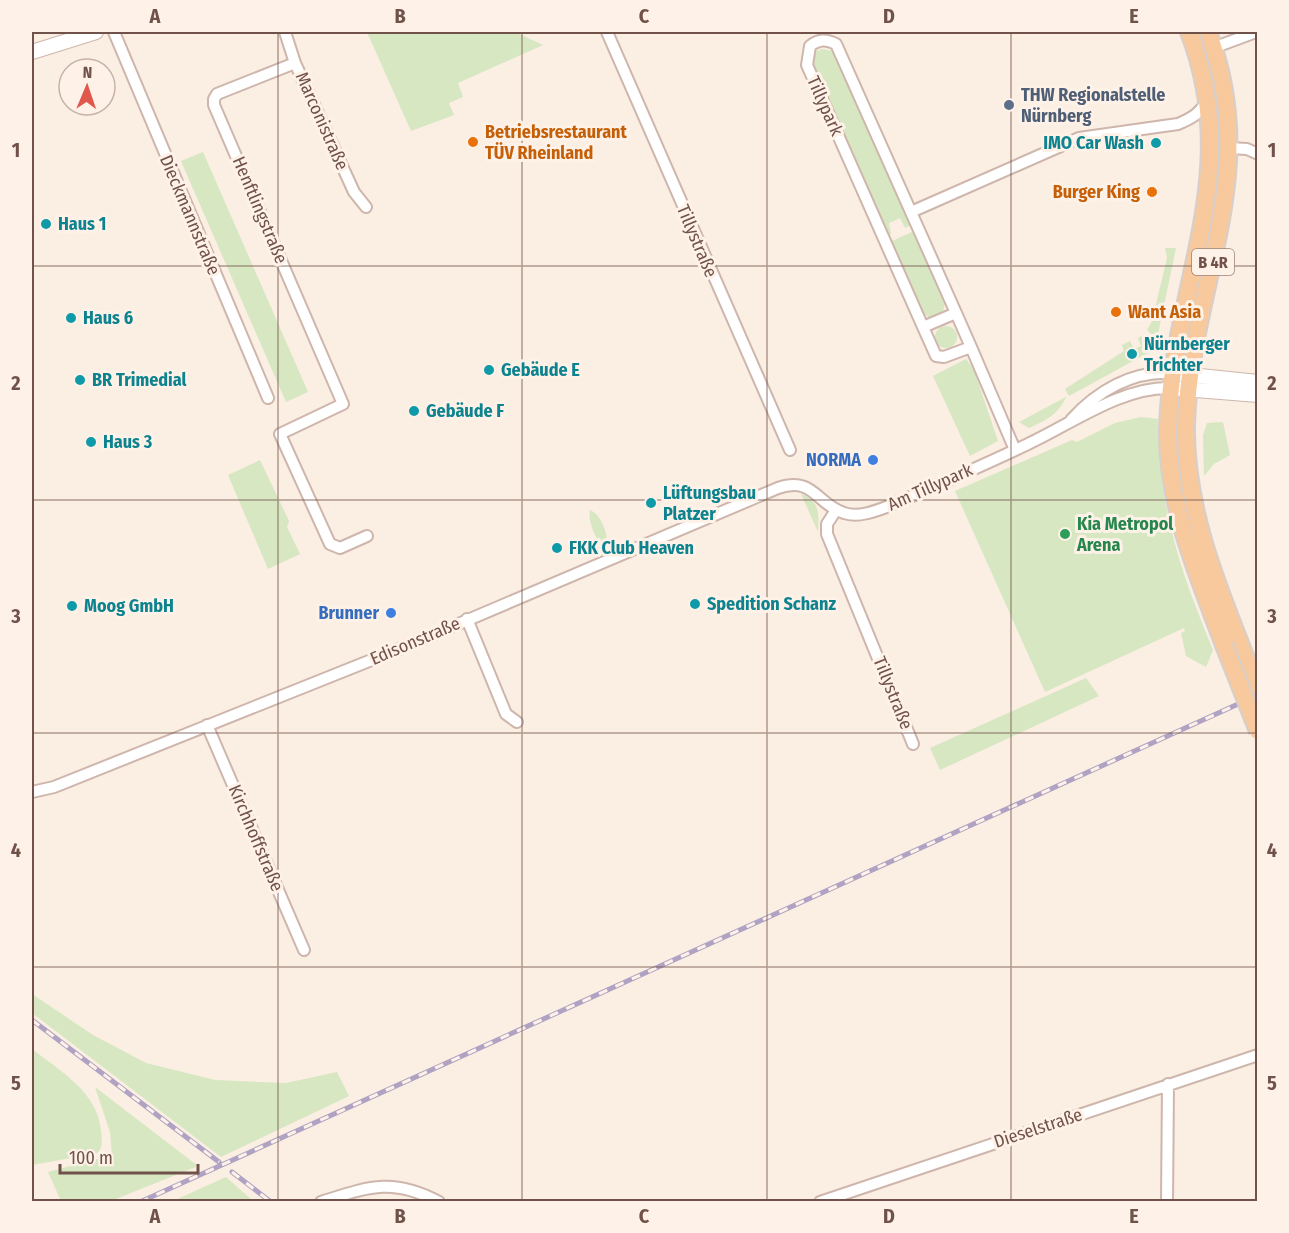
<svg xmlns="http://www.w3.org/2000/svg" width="1289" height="1233" viewBox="0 0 1289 1233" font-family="'Fira Sans Condensed',sans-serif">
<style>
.green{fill:#d6e7c2}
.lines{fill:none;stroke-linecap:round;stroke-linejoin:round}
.minor-casing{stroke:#ceb6ac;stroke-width:14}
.tertiary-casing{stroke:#ceb6ac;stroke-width:16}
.primary-casing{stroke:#d7cfcc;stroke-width:20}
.minor{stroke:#fff;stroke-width:10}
.tertiary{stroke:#fff;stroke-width:14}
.primary{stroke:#f7c99d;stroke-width:16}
.rail-casing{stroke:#afa2c3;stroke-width:5}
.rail{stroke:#fef2e8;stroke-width:3;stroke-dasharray:9;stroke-linecap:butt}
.primary-bridge-casing{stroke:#d7cfcc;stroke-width:20;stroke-linecap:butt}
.primary-bridge{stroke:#f7c99d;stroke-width:16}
.grid{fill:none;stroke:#71524a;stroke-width:1.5;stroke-opacity:0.55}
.service-dot{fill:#5c6f8a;stroke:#fef2e8;stroke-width:2}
.food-dot{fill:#e8710a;stroke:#fef2e8;stroke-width:2}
.culture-dot{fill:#0f9aa8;stroke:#fef2e8;stroke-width:2}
.shop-dot{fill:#3f7fe0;stroke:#fef2e8;stroke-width:2}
.leisure-dot{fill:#2e9e5b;stroke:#fef2e8;stroke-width:2}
.labels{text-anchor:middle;stroke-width:6;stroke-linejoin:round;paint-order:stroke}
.shield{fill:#fef2e8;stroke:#9b8279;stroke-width:1.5}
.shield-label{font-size:16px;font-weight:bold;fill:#71524a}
.service-label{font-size:18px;font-weight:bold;fill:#4e5e75;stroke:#fef2e8;text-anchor:start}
.street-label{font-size:18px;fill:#71524a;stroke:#fef2e8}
.food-label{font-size:18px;font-weight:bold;fill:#c56008;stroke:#fef2e8;text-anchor:start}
.culture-label{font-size:18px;font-weight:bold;fill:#0d838f;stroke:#fef2e8;text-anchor:start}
.shop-label{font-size:18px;font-weight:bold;fill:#366cbe;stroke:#fef2e8;text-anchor:end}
.leisure-label{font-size:18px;font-weight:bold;fill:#27864d;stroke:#fef2e8;text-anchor:start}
.neatline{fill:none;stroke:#71524a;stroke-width:2}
.grid-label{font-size:20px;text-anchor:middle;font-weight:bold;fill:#71524a}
</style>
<rect width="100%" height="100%" fill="#fbeee2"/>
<path class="green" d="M 367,32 L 515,32 L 543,45 L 458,83 L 463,97 L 449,103 L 454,115 L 411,131 Z
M 1193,32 L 1201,32 L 1220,107 L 1223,174 L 1186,352 L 1215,186 Z
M 822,49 L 834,51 L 911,225 L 905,228 L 900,218 L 889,223 L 891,234 L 887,236 L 812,65 L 815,52 Z
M 203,152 L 308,392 L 286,402 L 181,161 Z
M 914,231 L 945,303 L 943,312 L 930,318 L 920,311 L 890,242 Z
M 1165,248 L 1176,248 L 1157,339 L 1147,330 L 1152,321 L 1167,258 Z
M935 337a11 11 0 1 1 22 0a11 11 0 1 1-22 0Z
M 1145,334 L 1156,344 L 1155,349 L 1069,396 L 1065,389 L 1124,351 L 1122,345 L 1130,341 L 1134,349 L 1141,346 L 1138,338 Z
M 966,359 L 974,370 L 998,441 L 970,456 L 933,376 Z
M 1066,397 C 1059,414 1045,421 1029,428 L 1019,422 Z
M 1141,417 L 1158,419 C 1159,508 1179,568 1213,650 L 1206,667 L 1186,656 L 1181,633 L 1185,631 L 1184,628 L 1045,692 L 955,491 L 1072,440 L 1077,442 L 1115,423 Z
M 1223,422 L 1230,455 L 1214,464 L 1204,476 L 1203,435 L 1207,423 Z
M 260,460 L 289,521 L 287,527 L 300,554 L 268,569 L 228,475 Z
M 801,494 C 820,500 819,515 818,532 Z
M 590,510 C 602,515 609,536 607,549 L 604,550 C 597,540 587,522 590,510 Z
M 1086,678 L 1099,696 L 940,770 L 930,748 Z
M 32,994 L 93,1035 L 146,1063 L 215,1080 L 286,1083 L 337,1072 L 349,1096 L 221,1157 L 32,1013 Z
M 32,1049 C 60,1071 98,1092 101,1131 C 102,1140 103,1146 98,1153 L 32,1165 Z
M 95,1087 L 198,1166 L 111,1201 L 61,1201 L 48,1172 L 112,1155 L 110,1132 Z
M 226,1177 L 253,1201 L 173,1201 Z"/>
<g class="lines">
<defs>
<path id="minor" d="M 114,32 L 268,398
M 285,32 L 295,63 L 354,192 L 366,207
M 607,32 L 790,450
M 1213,48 L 1256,32
M 295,63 L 217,94 L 214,99 L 214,105 L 343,404 L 280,434 L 330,544 L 340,548 L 367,536
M 1229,148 L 1247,149 L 1258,154
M 911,212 L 1079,138 L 1178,124 C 1192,118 1199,114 1207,101
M 956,313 L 971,347 L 944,357 L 936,356 L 923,327 Z
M 923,327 L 807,65 L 810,46 C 819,39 826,39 836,44 L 956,313
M 971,347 L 1015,450
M 1071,420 C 1097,391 1133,370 1173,373
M 836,510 L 827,524 L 827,534 L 913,744
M 467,619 L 506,714 L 517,722
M 207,725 L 304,950
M 32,792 L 54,787 L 409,645 L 778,488 C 814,476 816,504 844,513 C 858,518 876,511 889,506 C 936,486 982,466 1028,444 C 1071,424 1123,386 1171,388
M 321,1202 C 368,1187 392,1177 439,1202
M 820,1202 L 1258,1055
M 1167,1202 L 1168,1084"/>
<path id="tertiary" d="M 32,52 L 96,32
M 1181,374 L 1258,382
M 1171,388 L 1258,395"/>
<path id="primary" d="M 1189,32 C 1245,176 1171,289 1168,430 C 1167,506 1198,575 1224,645
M 1208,32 C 1263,176 1190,284 1186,424 C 1184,517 1225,603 1258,689"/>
</defs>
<use href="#minor" class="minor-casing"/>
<use href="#tertiary" class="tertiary-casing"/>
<use href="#primary" class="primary-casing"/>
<use href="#minor" class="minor"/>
<use href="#tertiary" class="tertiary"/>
<use href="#primary" class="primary"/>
<defs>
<path id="rail" d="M 32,1020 L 219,1162
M 232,1172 L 271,1202
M 140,1202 L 1258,695"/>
</defs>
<use href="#rail" class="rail-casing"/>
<use href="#rail" class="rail"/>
<defs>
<path id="primary-bridge" d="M 1224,645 L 1258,731"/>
</defs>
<use href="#primary-bridge" class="primary-bridge-casing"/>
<use href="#primary-bridge" class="primary-bridge"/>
</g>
<path class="grid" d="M 278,32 L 278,1202M 522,32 L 522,1202M 767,32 L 767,1202M 1011,32 L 1011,1202M 32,266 L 1258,266M 32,500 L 1258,500M 32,733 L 1258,733M 32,967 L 1258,967"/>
<circle class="service-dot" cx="1009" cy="105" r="6"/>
<g class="food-dot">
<circle cx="473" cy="142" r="6"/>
<circle cx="1152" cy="192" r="6"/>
<circle cx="1116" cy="312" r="6"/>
</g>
<g class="culture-dot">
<circle cx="1156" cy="143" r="6"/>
<circle cx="46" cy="224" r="6"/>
<circle cx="71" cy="318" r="6"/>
<circle cx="1132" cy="354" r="6"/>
<circle cx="489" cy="370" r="6"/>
<circle cx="80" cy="380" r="6"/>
<circle cx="414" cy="411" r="6"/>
<circle cx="91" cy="442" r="6"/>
<circle cx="651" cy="503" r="6"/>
<circle cx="557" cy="548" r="6"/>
<circle cx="695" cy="604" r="6"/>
<circle cx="72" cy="606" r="6"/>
</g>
<g class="shop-dot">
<circle cx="873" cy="460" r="6"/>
<circle cx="391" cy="613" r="6"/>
</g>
<circle class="leisure-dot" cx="1065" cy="534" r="6"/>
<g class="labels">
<rect class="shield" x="1192" y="249" width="42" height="26" rx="4.5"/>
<g class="shield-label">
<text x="1213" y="268">B 4R</text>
</g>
<g class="service-label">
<text x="1021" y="101">THW Regionalstelle<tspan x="1021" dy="21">Nürnberg</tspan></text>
</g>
<g class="street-label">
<text transform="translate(825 106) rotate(66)" y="6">Tillypark</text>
<text transform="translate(322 121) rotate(66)" y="6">Marconistraße</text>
<text transform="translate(260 210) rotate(67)" y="6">Henftlingstraße</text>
<text transform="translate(190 215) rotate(67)" y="6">Dieckmannstraße</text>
<text transform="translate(697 241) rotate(67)" y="6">Tillystraße</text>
<text transform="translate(930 487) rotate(-24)" y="6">Am Tillypark</text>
<text transform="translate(415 641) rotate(-23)" y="6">Edisonstraße</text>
<text transform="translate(893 693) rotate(68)" y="6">Tillystraße</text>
<text transform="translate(256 838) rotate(67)" y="6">Kirchhoffstraße</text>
<text transform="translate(1038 1128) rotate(-18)" y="6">Dieselstraße</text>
</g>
<g class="food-label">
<text x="485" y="138">Betriebsrestaurant<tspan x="485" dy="21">TÜV Rheinland</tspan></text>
<text x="1140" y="198" text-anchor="end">Burger King</text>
<text x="1128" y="318">Want Asia</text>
</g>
<g class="culture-label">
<text x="1144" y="149" text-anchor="end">IMO Car Wash</text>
<text x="58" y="230">Haus 1</text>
<text x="83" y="324">Haus 6</text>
<text x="1144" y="350">Nürnberger<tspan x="1144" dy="21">Trichter</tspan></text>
<text x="501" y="376">Gebäude E</text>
<text x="92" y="386">BR Trimedial</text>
<text x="426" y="417">Gebäude F</text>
<text x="103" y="448">Haus 3</text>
<text x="663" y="499">Lüftungsbau<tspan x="663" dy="21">Platzer</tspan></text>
<text x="569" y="554">FKK Club Heaven</text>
<text x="707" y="610">Spedition Schanz</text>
<text x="84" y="612">Moog GmbH</text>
</g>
<g class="shop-label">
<text x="861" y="466">NORMA</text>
<text x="379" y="619">Brunner</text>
</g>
<g class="leisure-label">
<text x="1077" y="530">Kia Metropol<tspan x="1077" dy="21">Arena</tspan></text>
</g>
</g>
<rect width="1289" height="1233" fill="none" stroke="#fef2e8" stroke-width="66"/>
<g transform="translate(87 87) rotate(2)"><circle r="28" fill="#fef2e8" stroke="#c6b2a9" stroke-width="1.5"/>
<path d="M0-4.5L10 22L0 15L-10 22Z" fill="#e0584c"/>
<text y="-9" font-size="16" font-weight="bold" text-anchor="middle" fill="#71524a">N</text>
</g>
<path d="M60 1164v9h138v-9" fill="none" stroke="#71524a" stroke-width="3"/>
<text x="69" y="1164" font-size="18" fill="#71524a" stroke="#fef2e8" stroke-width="4.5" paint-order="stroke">100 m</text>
<rect x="33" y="33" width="1223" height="1167" class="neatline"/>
<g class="grid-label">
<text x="155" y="23">A</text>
<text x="400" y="23">B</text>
<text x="644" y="23">C</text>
<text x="889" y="23">D</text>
<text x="1134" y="23">E</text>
<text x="16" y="157">1</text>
<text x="1272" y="157">1</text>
<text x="16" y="390">2</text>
<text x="1272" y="390">2</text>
<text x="16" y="623">3</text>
<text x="1272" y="623">3</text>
<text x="16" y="857">4</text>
<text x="1272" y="857">4</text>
<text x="16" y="1090">5</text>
<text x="1272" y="1090">5</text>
<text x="155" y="1223">A</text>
<text x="400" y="1223">B</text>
<text x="644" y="1223">C</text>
<text x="889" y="1223">D</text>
<text x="1134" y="1223">E</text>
</g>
</svg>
